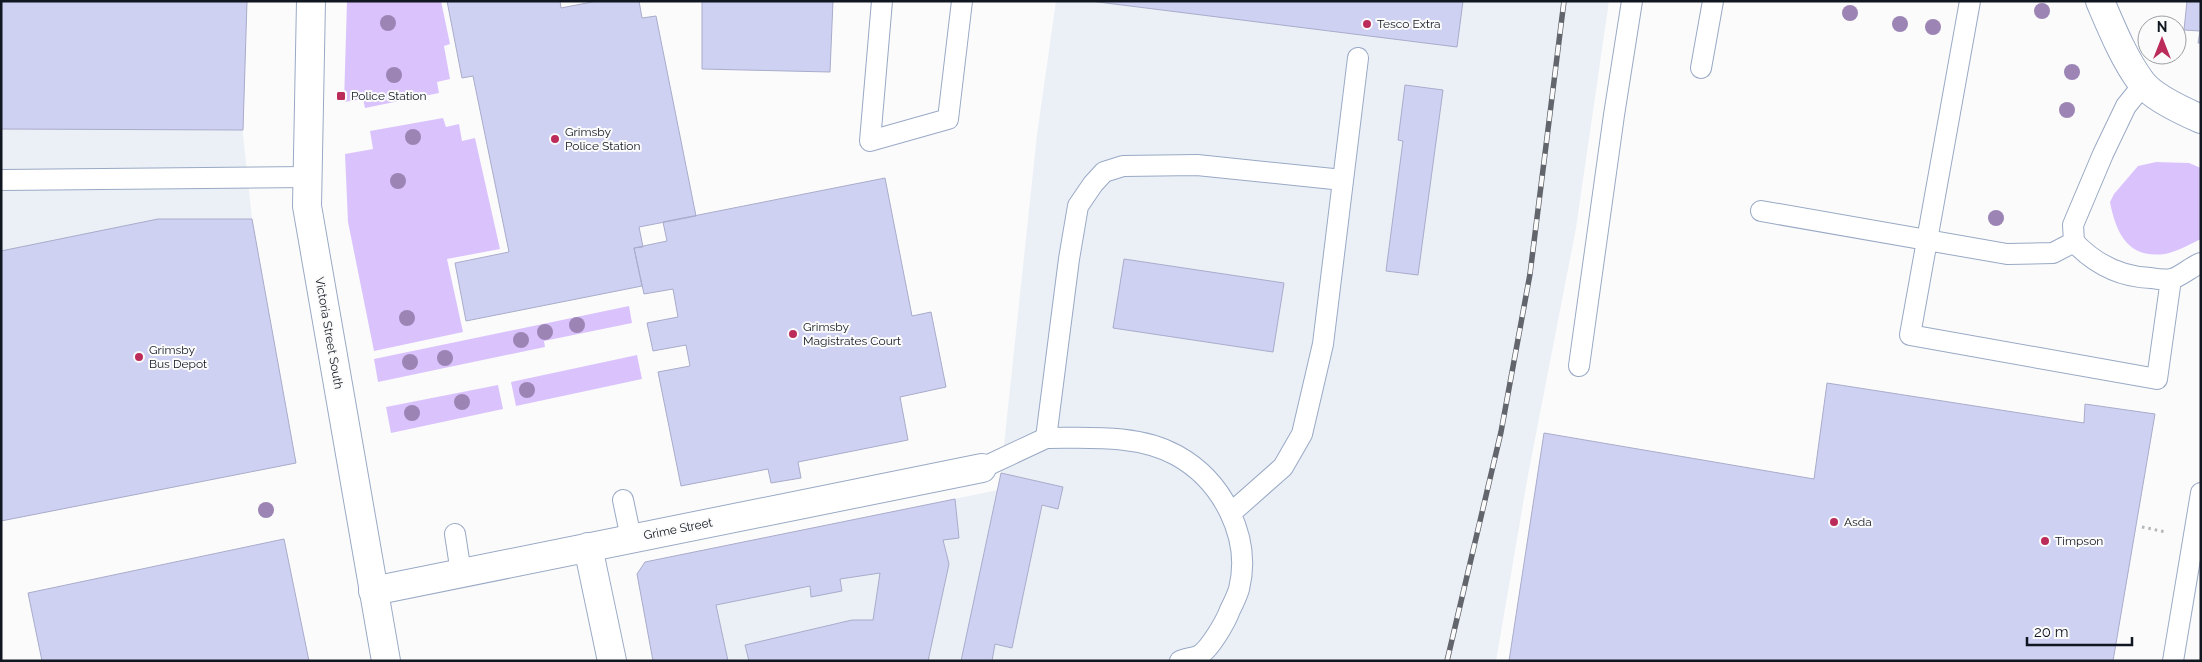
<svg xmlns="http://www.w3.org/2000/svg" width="2202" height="662" viewBox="0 0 2202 662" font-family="Raleway,sans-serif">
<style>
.built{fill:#ebeff6}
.green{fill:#dac3fd}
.building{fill:#ced1f2;stroke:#a9acca}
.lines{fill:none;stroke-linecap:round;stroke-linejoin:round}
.lane-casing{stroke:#99a9c5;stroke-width:22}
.street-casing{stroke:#99a9c5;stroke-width:30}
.highway-casing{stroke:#99a9c5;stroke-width:30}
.path{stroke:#b4b6b9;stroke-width:3;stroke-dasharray:2.5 4;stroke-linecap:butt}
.lane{stroke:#fff;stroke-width:20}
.street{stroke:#fff;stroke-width:28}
.highway{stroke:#fff;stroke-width:28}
.rail-casing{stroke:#62666c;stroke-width:5.5}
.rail{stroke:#fbfbfb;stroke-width:4;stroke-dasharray:11;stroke-linecap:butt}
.tree{fill:#9c84b5}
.poi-dot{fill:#bb2c5a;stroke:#fbfbfb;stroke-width:2}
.labels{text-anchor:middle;stroke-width:4;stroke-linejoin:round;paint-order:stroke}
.poi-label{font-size:12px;fill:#111721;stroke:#fbfbfb;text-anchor:start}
.street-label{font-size:12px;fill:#111721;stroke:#fbfbfb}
</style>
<rect width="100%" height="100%" fill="#fbfbfb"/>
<path class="built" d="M 1,1 L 247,1 L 243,134 L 252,219 L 296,463 L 1,521 Z
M 1056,1 L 1609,1 L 1576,228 L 1528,475 L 1496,661 L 653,661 L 637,574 L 645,562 L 998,490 L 1001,473 L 1037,135 Z"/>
<path class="green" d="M 347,1 L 441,1 L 450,44 L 444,46 L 450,79 L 437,82 L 439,93 L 365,108 L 363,99 L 344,102 Z
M 443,118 L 446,127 L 459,124 L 462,141 L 475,138 L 500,249 L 447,259 L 463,332 L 374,351 L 348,222 L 345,154 L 373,149 L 370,131 Z
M 2156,162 L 2189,163 L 2201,168 L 2201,239 C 2190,244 2176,252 2165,254 C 2128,259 2116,233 2110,202 L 2114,194 L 2138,166 Z
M 629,306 L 632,323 L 544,341 L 545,347 L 378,382 L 374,359 Z
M 637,355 L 642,379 L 516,406 L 511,382 Z
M 498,385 L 503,409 L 391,433 L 386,407 Z"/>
<path class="building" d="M 1,1 L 247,1 L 243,130 L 1,129 Z
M 447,1 L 560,1 L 561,8 L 597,1 L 639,1 L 642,18 L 656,16 L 696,216 L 639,227 L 643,247 L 634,248 L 642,286 L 466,321 L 455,263 L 509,252 L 473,76 L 462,78 Z
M 702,1 L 833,1 L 830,72 L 702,69 Z
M 1090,1 L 1463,1 L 1457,47 Z
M 2187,1 L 2201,1 L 2201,43 L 2198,43 L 2200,31 L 2184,30 Z
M 1405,85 L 1443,90 L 1418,275 L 1386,271 L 1403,141 L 1398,140 Z
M 885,178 L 912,316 L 931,312 L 946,387 L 900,397 L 908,440 L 798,462 L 801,478 L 771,483 L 768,469 L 681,486 L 658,372 L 690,366 L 686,345 L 653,351 L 647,323 L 678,317 L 673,289 L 644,294 L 634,248 L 667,241 L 663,222 Z
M 158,219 L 252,219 L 296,463 L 1,521 L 1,251 Z
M 1124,259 L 1284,283 L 1273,352 L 1113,328 Z
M 1827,383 L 2084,423 L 2085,404 L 2155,414 L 2113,661 L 1509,661 L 1544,433 L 1814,479 Z
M 1001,473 L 1063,487 L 1058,509 L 1042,505 L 1012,648 L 995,644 L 992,661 L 961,661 Z
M 955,499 L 959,538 L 943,540 L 949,564 L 928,661 L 749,661 L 745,645 L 852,620 L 873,620 L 880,573 L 840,579 L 842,591 L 811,597 L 810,586 L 716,605 L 728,661 L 653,661 L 637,574 L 645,562 Z
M 284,539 L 309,661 L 42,661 L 28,593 Z"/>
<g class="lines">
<defs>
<path id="lane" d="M 882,1 L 870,141 L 948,119 L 962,1
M 1970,1 L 1910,335 L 2157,379 L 2171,279
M 1701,68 L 1713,1
M 2143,85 L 2126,106 L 2103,154 L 2073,225 L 2074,242 C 2095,264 2120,277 2151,278 C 2157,279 2165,280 2171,279 C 2179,278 2192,266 2201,263
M 1,180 L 308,177
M 1761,211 L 2007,254 L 2053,253 L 2074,242
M 1579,366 L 1614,115 L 1632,1
M 982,468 L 1046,438
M 623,500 L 631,538
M 1231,513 L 1283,467 L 1302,434 L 1323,344 L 1358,58
M 455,534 L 461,573
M 1180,661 C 1185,659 1192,658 1198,656 C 1209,651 1226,621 1230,610 C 1233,604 1237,596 1239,589 C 1252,537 1222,480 1176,455 C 1138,434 1088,438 1046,438 L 1069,259 L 1078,206 L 1093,184 L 1104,172 L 1123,166 L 1197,165 L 1343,180
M 2173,661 L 2201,493"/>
<path id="street" d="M 2100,1 C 2112,29 2124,59 2142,83 C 2153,97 2185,112 2201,119
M 588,547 L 612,661
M 373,591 L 982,468"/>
<path id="highway" d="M 311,1 L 307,206 L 386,661"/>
</defs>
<use href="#lane" class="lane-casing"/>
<use href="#street" class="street-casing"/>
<use href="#highway" class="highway-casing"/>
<path class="path" d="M 2142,527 L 2166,532"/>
<use href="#lane" class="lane"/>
<use href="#street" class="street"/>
<use href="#highway" class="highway"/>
<defs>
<path id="rail" d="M 1447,661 L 1501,432 L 1530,274 L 1564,1"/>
</defs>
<use href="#rail" class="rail-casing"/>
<use href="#rail" class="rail"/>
</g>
<g class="tree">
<circle cx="2042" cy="11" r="8"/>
<circle cx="1850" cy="13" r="8"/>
<circle cx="388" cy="23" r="8"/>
<circle cx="1900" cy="24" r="8"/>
<circle cx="1933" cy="27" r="8"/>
<circle cx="2072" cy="72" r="8"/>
<circle cx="394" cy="75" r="8"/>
<circle cx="2067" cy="110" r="8"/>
<circle cx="413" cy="137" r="8"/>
<circle cx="398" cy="181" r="8"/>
<circle cx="1996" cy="218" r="8"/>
<circle cx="407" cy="318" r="8"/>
<circle cx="577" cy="325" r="8"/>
<circle cx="545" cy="332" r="8"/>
<circle cx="521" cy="340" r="8"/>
<circle cx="445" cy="358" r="8"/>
<circle cx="410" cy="362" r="8"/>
<circle cx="527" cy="390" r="8"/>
<circle cx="462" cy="402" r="8"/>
<circle cx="412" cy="413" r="8"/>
<circle cx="266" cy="510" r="8"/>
</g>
<g class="poi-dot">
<circle cx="1367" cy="24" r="5"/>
<rect x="336" y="91" width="10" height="10" rx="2.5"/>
<circle cx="555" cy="139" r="5"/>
<circle cx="793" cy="334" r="5"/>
<circle cx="139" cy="357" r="5"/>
<circle cx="1834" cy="522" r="5"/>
<circle cx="2045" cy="541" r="5"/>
</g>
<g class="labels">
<g class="poi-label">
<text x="1377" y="28">Tesco Extra</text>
<text x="351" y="100">Police Station</text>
<text x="565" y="136">Grimsby<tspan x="565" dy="14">Police Station</tspan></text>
<text x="803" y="331">Grimsby<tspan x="803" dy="14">Magistrates Court</tspan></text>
<text x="149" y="354">Grimsby<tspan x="149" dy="14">Bus Depot</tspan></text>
<text x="1844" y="526">Asda</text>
<text x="2055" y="545">Timpson</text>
</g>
<g class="street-label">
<text transform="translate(329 333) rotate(80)" y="4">Victoria Street South</text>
<text transform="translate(678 529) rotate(-11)" y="4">Grime Street</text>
</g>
</g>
<rect width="2202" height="662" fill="none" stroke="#111721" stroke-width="5"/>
<g transform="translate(2162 40)"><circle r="24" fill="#fbfbfb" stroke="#9da0a4"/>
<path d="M0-4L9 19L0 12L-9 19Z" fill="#bb2c5a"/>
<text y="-8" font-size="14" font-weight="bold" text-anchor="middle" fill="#111721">N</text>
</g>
<path d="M2027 637v8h105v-8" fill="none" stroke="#111721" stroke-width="2.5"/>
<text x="2034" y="637" font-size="15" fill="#111721" stroke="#fbfbfb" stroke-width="4" paint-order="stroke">20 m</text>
</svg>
